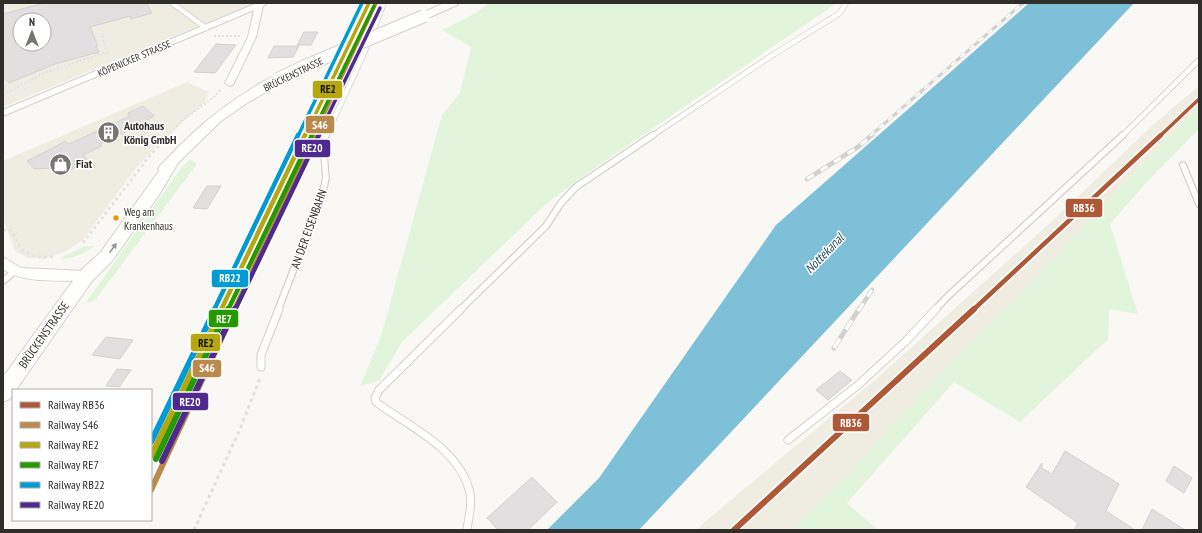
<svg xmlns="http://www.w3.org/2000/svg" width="1202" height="533" viewBox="0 0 1202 533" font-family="'PT Sans Narrow',sans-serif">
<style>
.built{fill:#efece2;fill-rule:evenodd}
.green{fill:#e3f4dc}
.water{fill:#7dc0d7}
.building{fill:#e1dfdf;stroke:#d4d2d1;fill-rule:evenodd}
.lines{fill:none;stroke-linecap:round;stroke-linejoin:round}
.lane-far2-casing{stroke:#d2d1ce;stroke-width:6}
.lane-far1-casing{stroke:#d2d1ce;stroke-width:8}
.lane-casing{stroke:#d2d1ce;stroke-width:9}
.street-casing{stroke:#d2d1ce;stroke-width:2}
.secondary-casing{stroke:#d2d1ce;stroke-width:2}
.path-far2{stroke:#e1e1e0;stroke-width:2;stroke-dasharray:2 2;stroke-linecap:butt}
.path-far1{stroke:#e1e1e0;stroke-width:2.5;stroke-dasharray:3 3;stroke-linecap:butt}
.path{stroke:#e1e1e0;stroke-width:3;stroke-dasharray:3.5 3.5;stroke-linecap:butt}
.lane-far2{stroke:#fefefd;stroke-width:4.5}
.lane-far1{stroke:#fefefd;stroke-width:5.5}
.lane{stroke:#fefefd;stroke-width:7}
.street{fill:#fefefd;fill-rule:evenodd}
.secondary{fill:#fefefd;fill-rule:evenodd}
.rail-far2-casing{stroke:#d0d0cf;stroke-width:3}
.rail-far1-casing{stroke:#d0d0cf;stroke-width:4.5}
.rail-casing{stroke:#d0d0cf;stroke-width:5}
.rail-far2{stroke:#fff;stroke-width:2;stroke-dasharray:6;stroke-linecap:butt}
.rail-far1{stroke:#fff;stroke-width:3;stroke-dasharray:8;stroke-linecap:butt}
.rail{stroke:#fff;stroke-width:3.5;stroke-dasharray:11;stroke-linecap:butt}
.secondary-bridge-casing{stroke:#d2d1ce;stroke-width:14;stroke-linecap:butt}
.secondary-bridge{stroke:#fefefd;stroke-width:12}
.rail-1-far2-casing{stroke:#fff;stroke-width:5.5}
.rail-1-far1-casing{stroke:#fff;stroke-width:8}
.rail-1-casing{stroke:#fff;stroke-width:9}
.rail-2-far2-casing{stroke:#fff;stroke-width:5.5}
.rail-2-far1-casing{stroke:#fff;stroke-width:8}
.rail-2-casing{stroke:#fff;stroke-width:9}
.rail-3-far2-casing{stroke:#fff;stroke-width:5.5}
.rail-3-far1-casing{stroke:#fff;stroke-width:8}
.rail-3-casing{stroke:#fff;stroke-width:9}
.rail-4-far2-casing{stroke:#fff;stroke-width:5.5}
.rail-4-far1-casing{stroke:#fff;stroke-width:8}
.rail-4-casing{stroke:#fff;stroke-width:9}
.rail-5-far2-casing{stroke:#fff;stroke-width:5.5}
.rail-5-far1-casing{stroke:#fff;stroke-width:8}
.rail-5-casing{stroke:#fff;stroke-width:9}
.rail-6-far2-casing{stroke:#fff;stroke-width:5.5}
.rail-6-far1-casing{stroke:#fff;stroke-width:8}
.rail-6-casing{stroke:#fff;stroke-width:9}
.rail-1-far2{stroke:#ad5937;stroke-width:3.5}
.rail-1-far1{stroke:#ad5937;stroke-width:4.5}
.rail-1{stroke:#ad5937;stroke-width:6}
.rail-2-far2{stroke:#ba8a4d;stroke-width:3.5}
.rail-2-far1{stroke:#ba8a4d;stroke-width:4.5}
.rail-2{stroke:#ba8a4d;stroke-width:6}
.rail-3-far2{stroke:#b6a60f;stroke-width:3.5}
.rail-3-far1{stroke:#b6a60f;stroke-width:4.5}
.rail-3{stroke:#b6a60f;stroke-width:6}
.rail-4-far2{stroke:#269900;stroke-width:3.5}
.rail-4-far1{stroke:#269900;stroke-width:4.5}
.rail-4{stroke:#269900;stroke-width:6}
.rail-5-far2{stroke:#009bd5;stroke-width:3.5}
.rail-5-far1{stroke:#009bd5;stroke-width:4.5}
.rail-5{stroke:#009bd5;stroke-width:6}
.rail-6-far2{stroke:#4e2a8e;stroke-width:3.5}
.rail-6-far1{stroke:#4e2a8e;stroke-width:4.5}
.rail-6{stroke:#4e2a8e;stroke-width:6}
.oneway{fill:#969694}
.bus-dot{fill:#e39a04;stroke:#fff;stroke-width:1.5}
.labels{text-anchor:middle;stroke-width:3;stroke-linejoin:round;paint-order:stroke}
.far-street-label{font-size:10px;fill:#2f2e2b;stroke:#fff}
.bus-label{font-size:11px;fill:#2f2e2b;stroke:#fff;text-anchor:start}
.poi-label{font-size:12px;font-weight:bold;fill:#2f2e2b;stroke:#fff;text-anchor:start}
.street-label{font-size:12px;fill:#2f2e2b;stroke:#fff}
.water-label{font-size:13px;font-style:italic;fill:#244e5d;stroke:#fff}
.line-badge{stroke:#fff;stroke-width:1.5}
.badge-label{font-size:11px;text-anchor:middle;font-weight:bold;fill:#fff}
.pale-badge-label{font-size:11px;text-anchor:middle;font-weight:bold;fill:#111}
</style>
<rect width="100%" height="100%" fill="#faf8f4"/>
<path class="built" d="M 3,3 L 254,3 L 3,107 ZM 20,20 L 44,20 L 44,44 L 20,44 Z
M 187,82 L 209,92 L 205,102 L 156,147 L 136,168 L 82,241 L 64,252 L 44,259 L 28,258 L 15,251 L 3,219 L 3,161 Z
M 1199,86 L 1199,106 L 1158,147 L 1023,292 L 941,373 L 835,488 L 793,530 L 697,530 L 707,520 L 876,379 L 1049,224 L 1155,123 Z"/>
<path class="green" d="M 489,3 L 837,3 L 599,165 L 547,203 L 402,342 L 379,381 L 360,386 L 381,336 L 442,115 L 460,93 L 471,47 L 442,30 L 474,14 Z
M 1199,106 L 1199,129 L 1147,182 L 1110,224 L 1138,314 L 1109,309 L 1108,339 L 1020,422 L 954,382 L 847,503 L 878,530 L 793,530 L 835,488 L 941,373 L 1023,292 L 1158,147 Z
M 190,159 L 197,164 L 95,300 L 85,304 L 178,172 Z
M 85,246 L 94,246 C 84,255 72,258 59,260 L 62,257 Z"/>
<path class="water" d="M 1029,3 L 1134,3 L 639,530 L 547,530 L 599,478 L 776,225 Z"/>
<path class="building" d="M 45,3 L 146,3 L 152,13 L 131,19 L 130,16 L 90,27 L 98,46 L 96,46 L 99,52 L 55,64 L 9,83 L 3,77 L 3,14 ZM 20,20 L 44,20 L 44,44 L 20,44 Z
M 304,32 L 318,32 L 311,45 L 297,45 Z
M 216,44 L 236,45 L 215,73 L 194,72 Z
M 274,46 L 299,46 L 293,57 L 268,58 Z
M 143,106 L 154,116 L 141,123 L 142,124 L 100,144 L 102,146 L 83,155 L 87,159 L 81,162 L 80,165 L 61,174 L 53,168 L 35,169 L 27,161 L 66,141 L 69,144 L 130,116 L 128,113 Z
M 207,186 L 221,186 L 207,209 L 193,208 Z
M 106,337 L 133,340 L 120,359 L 92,355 Z
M 117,369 L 131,370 L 119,387 L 106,386 Z
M 840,371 L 852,380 L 828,400 L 816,390 Z
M 1065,451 L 1119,484 L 1106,511 L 1135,530 L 1074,530 L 1078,523 L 1026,487 L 1042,463 L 1042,468 L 1052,474 Z
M 1174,466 L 1192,478 L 1184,493 L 1166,481 Z
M 532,477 L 557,502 L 528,530 L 498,530 L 487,518 Z
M 1152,509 L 1185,530 L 1142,530 Z"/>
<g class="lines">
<defs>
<path id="lane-far2" d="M 172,3 L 206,28
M 326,136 L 366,49 L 384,3
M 652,136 L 768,58 L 840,13 L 846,3
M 1122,136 L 1199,60"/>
<path id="lane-far1" d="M 1183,165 L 1199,204
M 3,281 L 15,271
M 278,310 L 322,196 L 326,178 L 323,143 L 326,135
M 460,310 L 546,226 L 561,203 L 576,187 L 653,135
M 935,310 L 947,297 L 1123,135"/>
<path id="lane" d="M 461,309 L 379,390 L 375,398 L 376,402 C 408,426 457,447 469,489 C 473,502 469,516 467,529
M 261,367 L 261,355 L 279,309
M 788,440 L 858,385 L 906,341 L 936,309"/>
<path id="street" d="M 257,3 L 268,3 L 263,6 L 256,37 L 233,85 L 230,86 L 225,83 L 248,37 L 254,10 L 3,116 L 3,110 Z
M 3,257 L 21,268 L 86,271 L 90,273 L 92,276 L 90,279 L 86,281 C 62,280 22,284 3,269 Z"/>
<path id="secondary" d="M 444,3 L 459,3 L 457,5 L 428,18 L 420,18 L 418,16 L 420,14 Z
M 278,75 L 283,76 L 284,79 L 283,82 L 247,103 L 221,121 L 178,163 L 159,195 L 112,261 L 92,281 L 16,390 L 13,390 C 13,398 10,399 3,402 L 3,377 L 80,271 L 100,253 L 159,171 L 158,169 L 160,166 C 190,134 214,112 251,89 C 259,84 268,78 278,75 Z"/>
</defs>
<use href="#lane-far2" class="lane-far2-casing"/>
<use href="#lane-far1" class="lane-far1-casing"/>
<use href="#lane" class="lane-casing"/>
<use href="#street" class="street-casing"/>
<use href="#secondary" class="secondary-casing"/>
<path class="path-far2" d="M 214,36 L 241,36
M 3,63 L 34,51
M 3,95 L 44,73 L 107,52 L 102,36
M 168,136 L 182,121 L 215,96 L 222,88"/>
<path class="path-far1" d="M 3,230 L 11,230 C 15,235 16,242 20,247 C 28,258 44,257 56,257
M 83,243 L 148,158 L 169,135"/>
<path class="path" d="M 194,530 L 240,429 L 261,376"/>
<use href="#lane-far2" class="lane-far2"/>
<use href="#lane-far1" class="lane-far1"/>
<use href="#lane" class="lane"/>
<use href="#street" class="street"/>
<use href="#secondary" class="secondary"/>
<defs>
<path id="rail-far2" d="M 870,136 L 1023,3"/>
<path id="rail-far1" d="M 807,179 L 858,147 L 872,135
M 859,310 L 872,290"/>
<path id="rail" d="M 834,348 L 859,309"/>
</defs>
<use href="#rail-far2" class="rail-far2-casing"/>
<use href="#rail-far1" class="rail-far1-casing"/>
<use href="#rail" class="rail-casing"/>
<use href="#rail-far2" class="rail-far2"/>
<use href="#rail-far1" class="rail-far1"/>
<use href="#rail" class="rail"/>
<defs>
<path id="secondary-bridge" d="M 278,79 L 305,66 L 424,16"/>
</defs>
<use href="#secondary-bridge" class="secondary-bridge-casing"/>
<use href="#secondary-bridge" class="secondary-bridge"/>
<defs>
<path id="rail-1-far2" d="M 1160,136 L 1199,99"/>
<path id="rail-1-far1" d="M 973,310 L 1161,135"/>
<path id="rail-1" d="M 734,530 L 974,309"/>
<path id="rail-2-far2" d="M 314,136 L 376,3"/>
<path id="rail-2-far1" d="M 234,310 L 315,135"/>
<path id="rail-2" d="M 151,490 L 235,309"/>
<path id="rail-3-far2" d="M 305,136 L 369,3"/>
<path id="rail-3-far1" d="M 221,310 L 305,135"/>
<path id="rail-3" d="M 151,456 L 222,309"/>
<path id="rail-4-far2" d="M 311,136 L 374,6"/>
<path id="rail-4-far1" d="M 228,310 L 312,135"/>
<path id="rail-4" d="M 156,459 L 228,309"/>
<path id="rail-5-far2" d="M 298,136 L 362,3"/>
<path id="rail-5-far1" d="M 214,310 L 298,135"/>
<path id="rail-5" d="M 151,442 L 215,309"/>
<path id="rail-6-far2" d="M 318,136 L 380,8"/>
<path id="rail-6-far1" d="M 235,310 L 319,135"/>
<path id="rail-6" d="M 162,461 L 235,309"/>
</defs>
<use href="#rail-1-far2" class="rail-1-far2-casing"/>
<use href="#rail-1-far1" class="rail-1-far1-casing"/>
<use href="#rail-1" class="rail-1-casing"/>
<use href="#rail-2-far2" class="rail-2-far2-casing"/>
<use href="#rail-2-far1" class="rail-2-far1-casing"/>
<use href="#rail-2" class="rail-2-casing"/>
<use href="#rail-3-far2" class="rail-3-far2-casing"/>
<use href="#rail-3-far1" class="rail-3-far1-casing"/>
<use href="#rail-3" class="rail-3-casing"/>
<use href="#rail-4-far2" class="rail-4-far2-casing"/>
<use href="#rail-4-far1" class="rail-4-far1-casing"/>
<use href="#rail-4" class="rail-4-casing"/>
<use href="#rail-5-far2" class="rail-5-far2-casing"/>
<use href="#rail-5-far1" class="rail-5-far1-casing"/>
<use href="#rail-5" class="rail-5-casing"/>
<use href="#rail-6-far2" class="rail-6-far2-casing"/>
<use href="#rail-6-far1" class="rail-6-far1-casing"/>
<use href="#rail-6" class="rail-6-casing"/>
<use href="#rail-1-far2" class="rail-1-far2"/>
<use href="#rail-1-far1" class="rail-1-far1"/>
<use href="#rail-1" class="rail-1"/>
<use href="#rail-2-far2" class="rail-2-far2"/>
<use href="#rail-2-far1" class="rail-2-far1"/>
<use href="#rail-2" class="rail-2"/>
<use href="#rail-3-far2" class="rail-3-far2"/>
<use href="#rail-3-far1" class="rail-3-far1"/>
<use href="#rail-3" class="rail-3"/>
<use href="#rail-4-far2" class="rail-4-far2"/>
<use href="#rail-4-far1" class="rail-4-far1"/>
<use href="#rail-4" class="rail-4"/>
<use href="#rail-5-far2" class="rail-5-far2"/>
<use href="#rail-5-far1" class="rail-5-far1"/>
<use href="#rail-5" class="rail-5"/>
<use href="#rail-6-far2" class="rail-6-far2"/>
<use href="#rail-6-far1" class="rail-6-far1"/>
<use href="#rail-6" class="rail-6"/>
</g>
<defs><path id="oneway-solid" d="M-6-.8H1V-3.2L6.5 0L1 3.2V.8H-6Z"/></defs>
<use class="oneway" href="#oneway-solid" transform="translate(113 248) rotate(-54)"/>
<defs>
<symbol id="building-disc" viewBox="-11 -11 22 22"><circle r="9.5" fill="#767571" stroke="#fff"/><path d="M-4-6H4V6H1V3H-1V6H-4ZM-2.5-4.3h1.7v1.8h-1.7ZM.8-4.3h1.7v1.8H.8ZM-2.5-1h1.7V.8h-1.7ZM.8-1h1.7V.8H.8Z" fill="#fff"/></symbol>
<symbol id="shop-disc" viewBox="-11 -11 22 22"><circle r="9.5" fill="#767571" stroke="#fff"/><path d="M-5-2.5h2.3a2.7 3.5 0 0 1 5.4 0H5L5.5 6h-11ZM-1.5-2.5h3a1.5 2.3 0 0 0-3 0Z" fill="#fff"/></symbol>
</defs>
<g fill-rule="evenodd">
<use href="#building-disc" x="96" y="120" width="25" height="25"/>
<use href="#shop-disc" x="48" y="152" width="25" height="25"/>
</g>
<circle class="bus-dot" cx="116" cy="218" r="3.5"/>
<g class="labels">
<g class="far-street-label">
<text transform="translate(134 58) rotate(-23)" y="4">KÖPENICKER STRASSE</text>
<text transform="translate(293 74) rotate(-26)" y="4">BRÜCKENSTRASSE</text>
</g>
<g class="bus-label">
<text x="124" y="216">Weg am<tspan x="124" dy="14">Krankenhaus</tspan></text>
</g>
<g class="poi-label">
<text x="124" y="130">Autohaus<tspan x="124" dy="14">König GmbH</tspan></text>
<text x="76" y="168">Fiat</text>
</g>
<g class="street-label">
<text transform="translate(309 229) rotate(-70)" y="4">AN DER EISENBAHN</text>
<text transform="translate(44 335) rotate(-55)" y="4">BRÜCKENSTRASSE</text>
</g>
<g class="water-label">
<text transform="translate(824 253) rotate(-46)" y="5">Nottekanal</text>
</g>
</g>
<g class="line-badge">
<rect x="312" y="80" width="31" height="19" rx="4" fill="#b6a60f"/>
<rect x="305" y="115" width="30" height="19" rx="4" fill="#ba8a4d"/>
<rect x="294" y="139" width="37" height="19" rx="4" fill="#4e2a8e"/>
<rect x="1065" y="198" width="38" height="20" rx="4" fill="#ad5937"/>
<rect x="211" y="269" width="38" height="19" rx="4" fill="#009bd5"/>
<rect x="208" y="309" width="31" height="19" rx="4" fill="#269900"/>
<rect x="190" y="333" width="31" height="19" rx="4" fill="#b6a60f"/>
<rect x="192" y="359" width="30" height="19" rx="4" fill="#ba8a4d"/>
<rect x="172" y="392" width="37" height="19" rx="4" fill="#4e2a8e"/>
<rect x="832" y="413" width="38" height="19" rx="4" fill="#ad5937"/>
</g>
<g class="badge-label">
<text x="320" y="129">S46</text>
<text x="312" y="152">RE20</text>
<text x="1084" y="212">RB36</text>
<text x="230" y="282">RB22</text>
<text x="224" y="323">RE7</text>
<text x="207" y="372">S46</text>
<text x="190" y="406">RE20</text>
<text x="851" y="427">RB36</text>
</g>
<g class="pale-badge-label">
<text x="328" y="93">RE2</text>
<text x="206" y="347">RE2</text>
</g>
<rect width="1202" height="533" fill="none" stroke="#2f2e2b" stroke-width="8"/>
<rect x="12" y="389" width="140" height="132" fill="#ffffff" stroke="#acabaa"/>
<rect x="20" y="402" width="20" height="6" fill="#ad5937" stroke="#acabaa"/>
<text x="48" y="409" font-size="12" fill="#2f2e2b">Railway RB36</text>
<rect x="20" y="422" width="20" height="6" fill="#ba8a4d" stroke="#acabaa"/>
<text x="48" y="429" font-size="12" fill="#2f2e2b">Railway S46</text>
<rect x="20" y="442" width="20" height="6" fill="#b6a60f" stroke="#acabaa"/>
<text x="48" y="449" font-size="12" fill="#2f2e2b">Railway RE2</text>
<rect x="20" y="462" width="20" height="6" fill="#269900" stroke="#acabaa"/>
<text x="48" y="469" font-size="12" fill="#2f2e2b">Railway RE7</text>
<rect x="20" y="482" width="20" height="6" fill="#009bd5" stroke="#acabaa"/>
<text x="48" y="489" font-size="12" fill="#2f2e2b">Railway RB22</text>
<rect x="20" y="502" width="20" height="6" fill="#4e2a8e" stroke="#acabaa"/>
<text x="48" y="509" font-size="12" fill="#2f2e2b">Railway RE20</text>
<g transform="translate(32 32)"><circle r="19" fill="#ffffff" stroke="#acabaa"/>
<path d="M0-3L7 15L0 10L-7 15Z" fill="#767571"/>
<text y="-6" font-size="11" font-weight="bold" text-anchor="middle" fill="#2f2e2b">N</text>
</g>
</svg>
